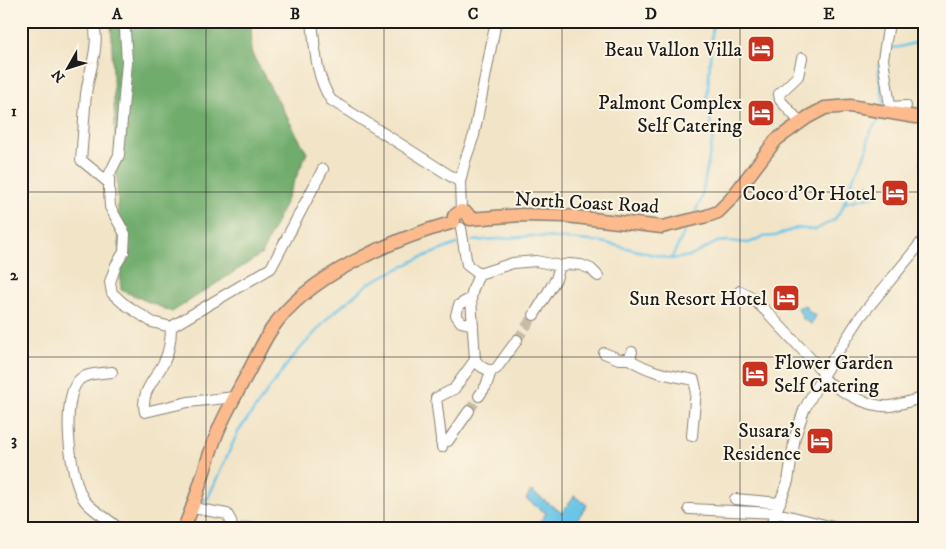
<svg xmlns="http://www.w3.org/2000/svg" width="946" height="549" viewBox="0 0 946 549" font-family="'IM FELL DW Pica',serif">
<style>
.green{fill:#8ac77d;stroke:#53724c}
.forest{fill:#6fac6c;stroke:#466444}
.water{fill:#6ac5e8;stroke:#437082}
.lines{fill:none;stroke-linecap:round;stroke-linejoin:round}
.stream{stroke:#6ac5e8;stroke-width:2.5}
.minor-tunnel{stroke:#c7bca5;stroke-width:10;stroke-dasharray:10 5;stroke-linecap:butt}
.minor-casing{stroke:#878072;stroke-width:12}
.major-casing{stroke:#878072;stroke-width:15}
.minor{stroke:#fff;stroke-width:10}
.major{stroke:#fcba8d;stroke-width:12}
.grid{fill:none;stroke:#1c1c1c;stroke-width:1;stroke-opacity:0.55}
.labels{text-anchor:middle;stroke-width:4;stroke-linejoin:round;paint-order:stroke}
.poi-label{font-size:20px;fill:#1c1c1c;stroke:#fcf5e5;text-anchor:end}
.street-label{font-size:20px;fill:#1c1c1c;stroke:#fcf5e5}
.neatline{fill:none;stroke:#1c1c1c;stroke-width:2}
.grid-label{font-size:16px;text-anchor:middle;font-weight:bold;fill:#1c1c1c}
</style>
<rect width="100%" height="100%" fill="#fcf5e5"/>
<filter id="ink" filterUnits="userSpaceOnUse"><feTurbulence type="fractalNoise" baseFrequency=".02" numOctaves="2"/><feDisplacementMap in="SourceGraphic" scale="10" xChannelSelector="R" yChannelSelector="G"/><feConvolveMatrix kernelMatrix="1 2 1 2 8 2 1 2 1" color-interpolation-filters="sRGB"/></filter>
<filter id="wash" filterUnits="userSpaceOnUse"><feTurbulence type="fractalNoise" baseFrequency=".0096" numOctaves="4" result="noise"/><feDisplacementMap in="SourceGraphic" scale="20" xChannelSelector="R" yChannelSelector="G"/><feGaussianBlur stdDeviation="1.12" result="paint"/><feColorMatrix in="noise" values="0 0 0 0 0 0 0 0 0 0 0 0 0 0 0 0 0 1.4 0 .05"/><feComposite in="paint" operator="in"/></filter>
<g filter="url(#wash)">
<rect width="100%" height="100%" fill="#f2e4c7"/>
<path class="green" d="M 245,520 L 301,526 L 301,528 L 245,528 Z"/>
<path class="forest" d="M 111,21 L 251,21 L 252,54 L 307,153 L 262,254 L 172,312 L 121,290 Z"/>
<path class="water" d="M 860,184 L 862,185 L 869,184 L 871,192 L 859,195 L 854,192 L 856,185 Z
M 805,305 L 809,312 L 816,316 L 811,324 L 803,319 L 798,308 Z
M 531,491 L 562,513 L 574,496 L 587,505 L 571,528 L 536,528 L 546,513 L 526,499 Z"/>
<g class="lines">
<path class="stream" d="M 888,48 L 900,47 L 925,40
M 879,63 L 879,75 L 884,105
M 920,163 L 925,159
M 844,203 L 880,194
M 695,212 L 701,200 L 713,137 L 707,101 L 713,21
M 473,241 L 532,236 L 602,242 L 671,259 L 691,256 L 717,242 L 727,241 L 749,243 L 762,237 L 775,236 L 797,228 L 815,230 L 834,220 L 842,209 L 853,179 L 867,149 L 868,138 L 872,129 L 881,117
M 671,259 L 686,229
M 199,506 L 208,498 L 238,432 L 291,359 L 330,316 L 369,283 L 420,258 L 457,244"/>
</g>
</g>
<g filter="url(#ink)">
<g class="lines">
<path class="minor-tunnel" d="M 517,340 L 534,315
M 469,411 L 479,396"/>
<defs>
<path id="minor" d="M 93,21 C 101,45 89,70 86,94 C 84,116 83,138 81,160 L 109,183
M 312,21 C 315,49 316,77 331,100 L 460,182
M 888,21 L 888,29 L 883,59 L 891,113
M 125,30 L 127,62 L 119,155 L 109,175 L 109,190 L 110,207 L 125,234 L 124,252 L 116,265 L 110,282 L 112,293 L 123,303 L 152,322 L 171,327
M 891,107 L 906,106
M 800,122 L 780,100 L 779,94 L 798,76 L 802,58
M 461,211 L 460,182 L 465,161 L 474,135 L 496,21
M 461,228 L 467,265 L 479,274
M 740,291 L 750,296 L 766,311 L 824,373
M 471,298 L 459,305 L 456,315 L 461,322 L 473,325
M 534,315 L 556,279 L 560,266
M 517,340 L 496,369 C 488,372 480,367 475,360 L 471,298 L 473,289 L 479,274 L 513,263 L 536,261 L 560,266 L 569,264 L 581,265 L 591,269 L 598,276
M 604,353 L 619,359 L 629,359 L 632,352
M 629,359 C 651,373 669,375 694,380 L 696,389 L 692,436
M 112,372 C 102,373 86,373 79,380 C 60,398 70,482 85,501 C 94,512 108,518 118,528
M 821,378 C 841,390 866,408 890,406 C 902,404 914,400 925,397
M 479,396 L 486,386 L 491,371
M 235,397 L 188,402 L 145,412 C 140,391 156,379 164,362 C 170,350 171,339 171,327 L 271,268 L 323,169
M 441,442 L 448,441 L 469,411
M 442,447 L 436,398 L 454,389 L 475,360
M 735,499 L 780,503
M 193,508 L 227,514 L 231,521 L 232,528
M 689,509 L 777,513 L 837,528
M 770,528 L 788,481 L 795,437 L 804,410 L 824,373 L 861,316 L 925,238"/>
<path id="major" d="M 470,219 L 521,215 L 566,216 L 662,227 L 707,216 L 718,212 L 731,199 L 776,140 L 808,117 L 825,108 L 850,106 L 916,117 L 925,117
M 454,222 L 454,216 L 461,211 L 467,213 L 470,219
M 184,528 C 198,497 205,463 218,431 C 227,409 240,388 251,367 C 257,355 263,342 271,330 C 306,276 393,239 454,222"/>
</defs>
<use href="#minor" class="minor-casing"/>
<use href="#major" class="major-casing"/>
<use href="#minor" class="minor"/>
<use href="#major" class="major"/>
</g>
</g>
<path class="grid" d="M 206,21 L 206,528M 384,21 L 384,528M 562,21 L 562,528M 740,21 L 740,528M 21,192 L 925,192M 21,357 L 925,357"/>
<defs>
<symbol id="hotel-square" viewBox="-11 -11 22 22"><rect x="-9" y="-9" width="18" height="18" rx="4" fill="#c8321e" stroke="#fcf5e5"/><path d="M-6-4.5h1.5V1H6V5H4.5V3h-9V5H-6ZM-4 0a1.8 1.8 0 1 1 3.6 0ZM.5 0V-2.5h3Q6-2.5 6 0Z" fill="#fff"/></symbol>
</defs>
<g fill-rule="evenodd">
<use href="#hotel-square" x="745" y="33" width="32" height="32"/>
<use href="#hotel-square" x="745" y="97" width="32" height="32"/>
<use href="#hotel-square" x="879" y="177" width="32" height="32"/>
<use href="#hotel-square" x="770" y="282" width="32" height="32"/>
<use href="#hotel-square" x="739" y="358" width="32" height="32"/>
<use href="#hotel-square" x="804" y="425" width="32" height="32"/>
</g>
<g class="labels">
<g class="poi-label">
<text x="742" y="56">Beau Vallon Villa</text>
<text x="742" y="109">Palmont Complex<tspan x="742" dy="23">Self Catering</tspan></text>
<text x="876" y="200">Coco d'Or Hotel</text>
<text x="767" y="305">Sun Resort Hotel</text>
<text x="774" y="369" text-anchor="start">Flower Garden<tspan x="774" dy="23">Self Catering</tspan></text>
<text x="801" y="437">Susara's<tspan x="801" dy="23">Residence</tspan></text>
</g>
<g class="street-label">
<text transform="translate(587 202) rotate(3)" y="7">North Coast Road</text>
</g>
</g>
<rect width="946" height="549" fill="none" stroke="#fcf5e5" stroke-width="55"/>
<g transform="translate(68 68) rotate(231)" stroke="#fcf5e5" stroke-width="4" paint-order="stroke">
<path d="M0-4L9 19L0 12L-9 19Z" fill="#1c1c1c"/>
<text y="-8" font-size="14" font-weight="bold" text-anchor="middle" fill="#1c1c1c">N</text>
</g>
<rect x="28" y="28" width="890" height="494" class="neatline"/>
<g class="grid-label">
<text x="117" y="19">A</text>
<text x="295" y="19">B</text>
<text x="473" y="19">C</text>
<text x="651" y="19">D</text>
<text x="829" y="19">E</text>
<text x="14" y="116">1</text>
<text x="14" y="280">2</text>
<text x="14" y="445">3</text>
</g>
</svg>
